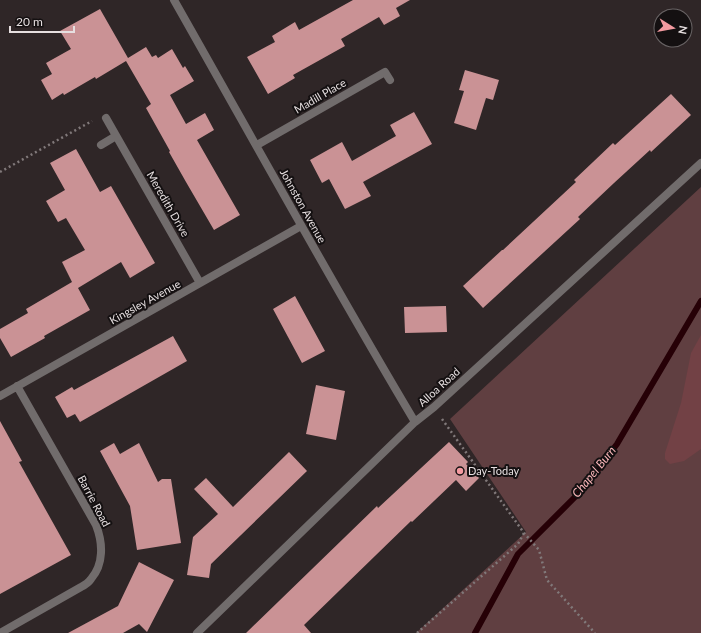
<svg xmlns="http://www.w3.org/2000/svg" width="701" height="633" viewBox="0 0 701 633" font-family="Lato,sans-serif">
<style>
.green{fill:#603f41}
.forest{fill:#724145}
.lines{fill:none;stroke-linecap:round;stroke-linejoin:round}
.stream{stroke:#260006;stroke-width:6}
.building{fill:#ca9295}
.path{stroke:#81797a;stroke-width:2.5;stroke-dasharray:2 3;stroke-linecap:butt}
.minor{stroke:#716c6c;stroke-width:8}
.poi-dot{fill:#f49aa0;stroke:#141011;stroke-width:1.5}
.labels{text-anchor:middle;stroke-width:4;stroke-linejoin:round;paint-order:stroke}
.street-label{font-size:11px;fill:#e6dfe0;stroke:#141011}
.poi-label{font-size:11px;fill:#e6dfe0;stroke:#141011;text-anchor:start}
.water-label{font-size:12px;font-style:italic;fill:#fbb7ba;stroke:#141011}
</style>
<rect width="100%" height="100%" fill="#2f2627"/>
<path class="green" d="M 701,187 L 701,633 L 416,633 L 526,532 L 450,419 Z"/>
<path class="forest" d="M 701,335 L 701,449 L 684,461 L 670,464 L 665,459 L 665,453 L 681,403 L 691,353 Z"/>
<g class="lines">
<path class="stream" d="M 475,633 L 518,554 L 583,489 L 617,444 L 701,301"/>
</g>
<path class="building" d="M 353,0 L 410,0 L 396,8 L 400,16 L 384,25 L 379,17 L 341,39 L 345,46 L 293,75 L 295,78 L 268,94 L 247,57 L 275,42 L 272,36 L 295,22 L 299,30 Z
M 100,9 L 128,58 L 146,47 L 152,57 L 156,55 L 158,58 L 172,49 L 183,68 L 185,66 L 194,81 L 170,95 L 186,124 L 205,113 L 214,130 L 197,140 L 240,215 L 214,230 L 186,182 L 169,152 L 170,151 L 146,108 L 151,104 L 126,61 L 96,79 L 95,77 L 64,95 L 63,93 L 52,100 L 41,80 L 52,74 L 46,63 L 71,49 L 60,31 Z
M 465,70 L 499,80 L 493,100 L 486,98 L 476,130 L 454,123 L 464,91 L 459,90 Z
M 671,94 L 691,115 L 651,152 L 650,150 L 614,183 L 578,217 L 580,219 L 483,308 L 463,286 L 502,250 L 503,250 L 576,182 L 574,180 L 593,162 L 613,143 L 615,145 Z
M 414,112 L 432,144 L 363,182 L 371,196 L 345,209 L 329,179 L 322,183 L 310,160 L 342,142 L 352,161 L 396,136 L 390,125 Z
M 76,149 L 100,192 L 111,186 L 155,263 L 130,278 L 121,262 L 78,288 L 90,310 L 44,336 L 45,338 L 11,357 L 0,338 L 0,329 L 28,313 L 26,309 L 72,282 L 62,262 L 85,250 L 66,218 L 58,222 L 46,201 L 65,190 L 50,163 Z
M 295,296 L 325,351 L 302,363 L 273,309 Z
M 446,306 L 447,332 L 405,333 L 404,307 Z
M 173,336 L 187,361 L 80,422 L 75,414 L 67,418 L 55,397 L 72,387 L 74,390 Z
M 316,385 L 345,391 L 336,440 L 306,434 Z
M 0,421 L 22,461 L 19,462 L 71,555 L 0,594 Z
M 449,442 L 468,462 L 466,464 L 479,478 L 466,491 L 456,480 L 412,522 L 411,521 L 304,625 L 311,633 L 246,633 L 377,506 L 378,508 Z
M 114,443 L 120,454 L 139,443 L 158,482 L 162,479 L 171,479 L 181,543 L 137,550 L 130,506 L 100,451 Z
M 289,452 L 307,471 L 211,564 L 209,578 L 187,575 L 193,537 L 218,514 L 194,489 L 206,478 L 233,507 Z
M 139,562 L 174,580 L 147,632 L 139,624 L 123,633 L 68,633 L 118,606 Z"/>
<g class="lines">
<path class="path" d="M 0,172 L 92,121
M 442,419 L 524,533 L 539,550 L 547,580 L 595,633
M 417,633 L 518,544 L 524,533"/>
<path class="minor" d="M 174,0 C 254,141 332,283 415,422
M 106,118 L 200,283
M 101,145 L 116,136
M 257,145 L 385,72 L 390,80
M 0,396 L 301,226
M 0,633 L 81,587 C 85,585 89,582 91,579 C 104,564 103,543 96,525 L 17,386
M 197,633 L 415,422 L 434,407 L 701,163"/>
</g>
<circle class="poi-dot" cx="460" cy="471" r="4"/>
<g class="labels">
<g class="street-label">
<text transform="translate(320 96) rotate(-30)" y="4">Madill Place</text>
<text transform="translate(168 204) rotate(60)" y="4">Meredith Drive</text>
<text transform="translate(303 206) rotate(61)" y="4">Johnston Avenue</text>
<text transform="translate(145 302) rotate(-29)" y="4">Kingsley Avenue</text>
<text transform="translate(439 387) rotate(-42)" y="4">Alloa Road</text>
<text transform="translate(94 501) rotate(62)" y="4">Barrie Road</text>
</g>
<g class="poi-label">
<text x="468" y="475">Day-Today</text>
</g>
<g class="water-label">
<text transform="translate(594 472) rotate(-51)" y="4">Chapel Burn</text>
</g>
</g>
<g transform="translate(673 28) rotate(101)"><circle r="19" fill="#141011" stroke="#686364"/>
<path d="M0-3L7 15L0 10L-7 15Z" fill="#f49aa0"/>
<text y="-6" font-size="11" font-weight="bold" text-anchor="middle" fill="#e6dfe0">N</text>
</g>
<path d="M10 26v6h64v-6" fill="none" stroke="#e6dfe0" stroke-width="2"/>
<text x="16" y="26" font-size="12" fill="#e6dfe0" stroke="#141011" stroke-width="3" paint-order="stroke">20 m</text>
</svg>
